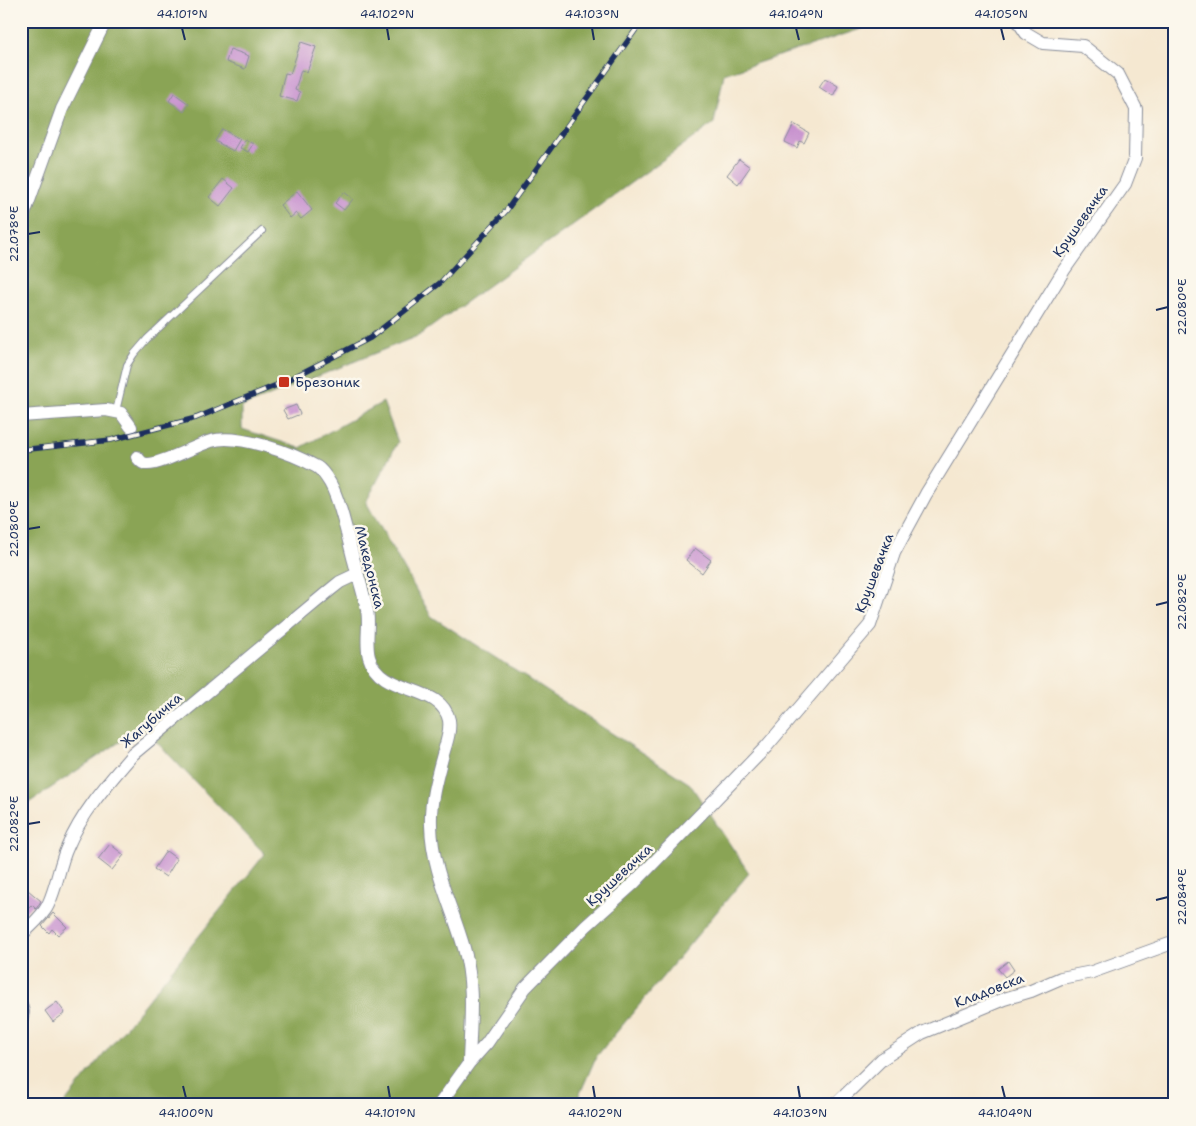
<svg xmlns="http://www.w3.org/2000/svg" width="1196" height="1126" viewBox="0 0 1196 1126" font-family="'Shantell Sans',sans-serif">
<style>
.forest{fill:#8aa455;stroke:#526a5a}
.building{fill:#c68fce}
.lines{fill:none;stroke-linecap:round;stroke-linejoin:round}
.lane-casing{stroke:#888c98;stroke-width:8}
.street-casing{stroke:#888c98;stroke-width:14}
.lane{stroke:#fff;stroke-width:6}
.street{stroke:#fff;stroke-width:12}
.rail-casing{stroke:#1b2f5e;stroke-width:5.5}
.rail{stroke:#fbf7ec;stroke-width:4;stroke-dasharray:11;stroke-linecap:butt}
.ticks{fill:none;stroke:#1b2f5e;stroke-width:2}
.poi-dot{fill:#c8321e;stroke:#fbf7ec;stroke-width:2}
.labels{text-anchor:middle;stroke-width:5;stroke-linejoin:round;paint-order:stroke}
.street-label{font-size:14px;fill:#1b2f5e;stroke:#fbf7ec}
.poi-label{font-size:14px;fill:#1b2f5e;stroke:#fbf7ec;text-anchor:start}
.neatline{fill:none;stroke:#1b2f5e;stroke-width:2}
.ticks-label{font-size:12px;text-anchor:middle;fill:#1b2f5e}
</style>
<rect width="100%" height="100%" fill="#fbf7ec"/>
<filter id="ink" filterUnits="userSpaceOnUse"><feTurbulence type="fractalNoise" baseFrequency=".02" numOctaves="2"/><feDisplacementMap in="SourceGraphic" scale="10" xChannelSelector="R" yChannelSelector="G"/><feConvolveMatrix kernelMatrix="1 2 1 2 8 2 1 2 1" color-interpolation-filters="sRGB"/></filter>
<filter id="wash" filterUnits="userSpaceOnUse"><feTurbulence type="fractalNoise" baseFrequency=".0096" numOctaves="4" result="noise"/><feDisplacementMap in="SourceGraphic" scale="20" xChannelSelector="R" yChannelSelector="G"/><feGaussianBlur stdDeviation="1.12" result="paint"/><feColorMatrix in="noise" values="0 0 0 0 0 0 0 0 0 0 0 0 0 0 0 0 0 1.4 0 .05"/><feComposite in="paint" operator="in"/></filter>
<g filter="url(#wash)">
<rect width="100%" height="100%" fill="#f5e8d1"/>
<path class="forest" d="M 21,21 L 885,21 L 724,74 L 714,123 L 420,335 L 242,407 L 242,429 L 300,448 L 383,402 L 398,442 L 366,502 L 431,616 L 690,784 L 749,873 L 596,1057 L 575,1105 L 63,1105 L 265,854 L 142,727 L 21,808 Z"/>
<g id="blocks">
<path class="building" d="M 301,42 L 316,47 L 307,72 L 301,70 L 295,90 L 300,92 L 297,101 L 279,96 L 285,73 L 290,74 Z
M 230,49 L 249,56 L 245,69 L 226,62 Z
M 825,78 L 838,86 L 833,96 L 819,87 Z
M 174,93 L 189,104 L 184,112 L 169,101 Z
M 794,124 L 809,133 L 804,143 L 800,141 L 797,148 L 785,142 Z
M 222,129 L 240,139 L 233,151 L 215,141 Z
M 245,139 L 253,144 L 248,152 L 240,148 Z
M 739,159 L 750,167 L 738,184 L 727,175 Z
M 223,179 L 234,188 L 220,206 L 209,197 Z
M 297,191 L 312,210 L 301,219 L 296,213 L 290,218 L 280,205 Z
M 344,192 L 353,199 L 344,210 L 335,203 Z
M 296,405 L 300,414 L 288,419 L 283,410 Z
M 695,548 L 711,560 L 702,573 L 686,560 Z
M 110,844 L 124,855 L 112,870 L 98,859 Z
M 166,851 L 177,859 L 166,877 L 154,869 Z
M 28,890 L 41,901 L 36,909 L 32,905 L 21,916 L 21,896 L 24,896 Z
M 53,913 L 67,927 L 58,935 L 52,929 L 49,933 L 42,926 Z
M 1008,961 L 1014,970 L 1005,977 L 998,969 Z
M 57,1002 L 65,1013 L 53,1022 L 45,1011 Z"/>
</g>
</g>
<g filter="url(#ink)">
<use href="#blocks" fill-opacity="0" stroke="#888c98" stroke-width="1"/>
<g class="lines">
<defs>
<path id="lane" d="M 116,411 L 127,365 L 134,354 L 147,339 L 262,231"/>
<path id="street" d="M 21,223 L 62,109 L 102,28 L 107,21
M 21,416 L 106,410 L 121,413 L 131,427
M 137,457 C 140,460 141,464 147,464 C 160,465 195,446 211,441 C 238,433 292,453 317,467 C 322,470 327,478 330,483 C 341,502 348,539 354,561 C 358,577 364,594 367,610 C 370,625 365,642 369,657 C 380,696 441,683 449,720 C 451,733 445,746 442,758 C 436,780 430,802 431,825 C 432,870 452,906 464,948 C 475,985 470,1025 469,1063
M 21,935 C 30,927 39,919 45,910 C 55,896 59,865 67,848 C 82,812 108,783 133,754 L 330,590 L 340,582 L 357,574
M 21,1005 L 23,1012 L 21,1021
M 439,1105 L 469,1063 L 487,1043 L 525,988 L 586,926 L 633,884 L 766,747 L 870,625 L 894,553 L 926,494 L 1064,270 L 1125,184 L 1135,158 L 1136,109 L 1118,74 L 1083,46 L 1043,43 L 1026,33 L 1018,21
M 835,1105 L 882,1059 L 922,1033 L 1004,999 L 1031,991 L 1061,978 L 1092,972 L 1175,942"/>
</defs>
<use href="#lane" class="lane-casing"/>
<use href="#street" class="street-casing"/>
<use href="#lane" class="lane"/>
<use href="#street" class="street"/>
<defs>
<path id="rail" d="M 21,450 L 111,440 L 196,418 L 284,382 L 370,338 L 440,283 L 506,211 L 642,21"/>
</defs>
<use href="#rail" class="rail-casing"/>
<use href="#rail" class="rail"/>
</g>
</g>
<path class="ticks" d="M 182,28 L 185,40M 387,28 L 389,40M 592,28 L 594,40M 796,28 L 799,40M 1001,28 L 1004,40M 28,234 L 40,232M 1156,310 L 1168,307M 28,529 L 40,527M 1156,605 L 1168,602M 28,824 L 40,822M 1156,900 L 1168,897M 183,1086 L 186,1098M 388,1086 L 390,1098M 593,1086 L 595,1098M 798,1086 L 800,1098M 1002,1086 L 1005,1098"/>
<rect class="poi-dot" x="278" y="376" width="12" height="12" rx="2.5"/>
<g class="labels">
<g class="street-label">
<text transform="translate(1080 221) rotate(-55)" y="5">Крушевачка</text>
<text transform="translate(370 567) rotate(76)" y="5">Македонска</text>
<text transform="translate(874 573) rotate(-69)" y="5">Крушевачка</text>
<text transform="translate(151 720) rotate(-41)" y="5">Жагубичка</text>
<text transform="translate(619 875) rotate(-43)" y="5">Крушевачка</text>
<text transform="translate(989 990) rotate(-21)" y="5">Кладовска</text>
</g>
<g class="poi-label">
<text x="295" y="387">Брезоник</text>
</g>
</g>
<rect width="1196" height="1126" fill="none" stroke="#fbf7ec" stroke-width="55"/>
<rect x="28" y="28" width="1140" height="1070" class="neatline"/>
<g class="ticks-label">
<text x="182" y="18">44.101°N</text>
<text x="387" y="18">44.102°N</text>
<text x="592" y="18">44.103°N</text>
<text x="796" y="18">44.104°N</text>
<text x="1001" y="18">44.105°N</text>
<text transform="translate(14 234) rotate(-90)" y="4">22.078°E</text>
<text transform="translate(1182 307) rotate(-90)" y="4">22.080°E</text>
<text transform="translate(14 529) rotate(-90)" y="4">22.080°E</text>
<text transform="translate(1182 602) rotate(-90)" y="4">22.082°E</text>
<text transform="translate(14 824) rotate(-90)" y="4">22.082°E</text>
<text transform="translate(1182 897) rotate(-90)" y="4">22.084°E</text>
<text x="186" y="1117">44.100°N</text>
<text x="390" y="1117">44.101°N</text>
<text x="595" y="1117">44.102°N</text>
<text x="800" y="1117">44.103°N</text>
<text x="1005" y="1117">44.104°N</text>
</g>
</svg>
